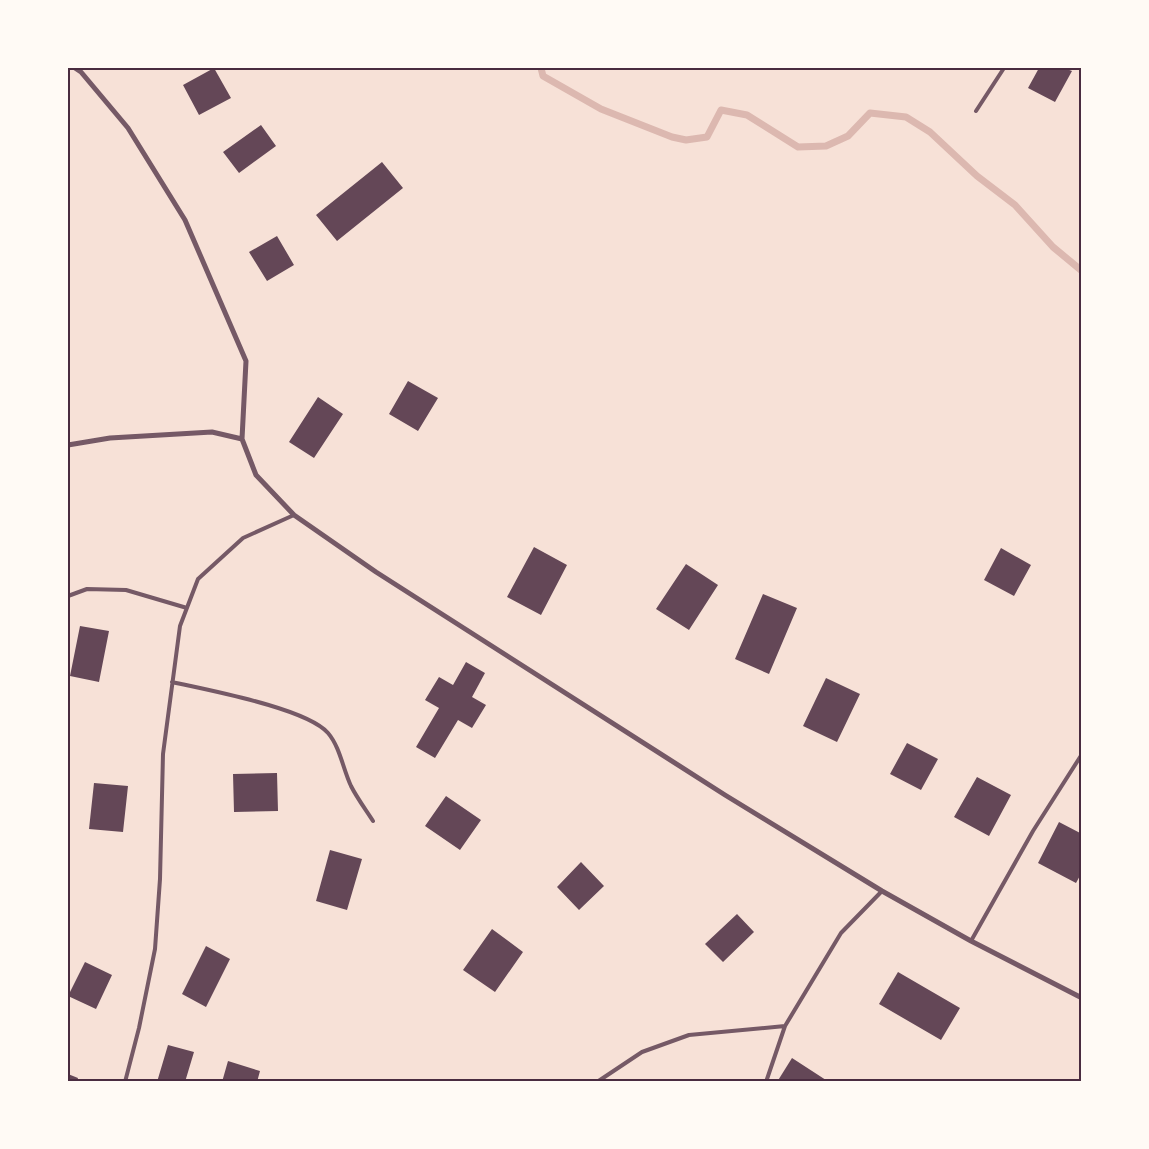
<svg xmlns="http://www.w3.org/2000/svg" width="1149" height="1149" viewBox="0 0 1149 1149" font-family="'Sofia Sans Condensed',sans-serif">
<style>
.lines{fill:none;stroke-linecap:round;stroke-linejoin:round}
.stream{stroke:#dcb8b0;stroke-width:7}
.building{fill:#644757}
.service{stroke:#755966;stroke-width:4}
.minor{stroke:#755966;stroke-width:5}
.neatline{fill:none;stroke:#4a2c40;stroke-width:2}
</style>
<rect width="100%" height="100%" fill="#f7e1d7"/>
<g class="lines">
<path class="stream" d="M 541,68 L 543,76 L 601,109 L 672,137 L 686,140 L 707,137 L 721,110 L 747,115 L 798,147 L 826,146 L 848,136 L 870,113 L 906,117 L 930,132 L 977,176 L 1015,205 L 1053,247 L 1082,271"/>
</g>
<path class="building" d="M 214,68 L 231,98 L 199,115 L 183,85 Z
M 1039,68 L 1064,68 L 1072,71 L 1055,102 L 1028,88 Z
M 261,125 L 276,146 L 239,173 L 223,152 Z
M 382,162 L 403,188 L 337,241 L 316,215 Z
M 277,236 L 294,265 L 267,281 L 249,252 Z
M 408,381 L 438,398 L 418,431 L 389,414 Z
M 318,397 L 343,414 L 314,458 L 289,442 Z
M 534,547 L 567,565 L 541,615 L 507,597 Z
M 1001,548 L 1031,565 L 1014,596 L 984,580 Z
M 686,564 L 718,585 L 689,630 L 656,609 Z
M 763,594 L 797,608 L 769,674 L 735,659 Z
M 80,626 L 109,631 L 99,682 L 70,676 Z
M 466,662 L 485,673 L 472,697 L 486,705 L 472,728 L 458,720 L 435,758 L 416,747 L 439,708 L 425,700 L 439,677 L 453,685 Z
M 826,678 L 860,694 L 837,742 L 803,726 Z
M 907,743 L 938,759 L 921,790 L 890,774 Z
M 277,773 L 278,811 L 234,812 L 233,774 Z
M 977,777 L 1011,795 L 989,836 L 954,817 Z
M 94,783 L 128,786 L 123,832 L 89,829 Z
M 446,796 L 481,820 L 460,850 L 425,826 Z
M 1059,822 L 1082,834 L 1082,872 L 1076,883 L 1038,863 Z
M 330,850 L 362,859 L 347,910 L 316,901 Z
M 581,862 L 604,886 L 579,910 L 557,887 Z
M 737,914 L 754,932 L 723,962 L 705,944 Z
M 492,929 L 523,952 L 495,992 L 463,970 Z
M 206,946 L 230,959 L 206,1007 L 182,994 Z
M 85,962 L 112,975 L 96,1009 L 68,996 Z
M 898,972 L 960,1008 L 941,1040 L 879,1004 Z
M 168,1045 L 194,1052 L 185,1082 L 157,1082 Z
M 792,1058 L 829,1082 L 777,1082 Z
M 228,1061 L 260,1071 L 257,1082 L 222,1082 Z
M 68,1074 L 78,1078 L 77,1082 L 68,1082 Z"/>
<g class="lines">
<path class="service" d="M 976,111 L 1004,68
M 68,596 L 87,589 L 126,590 L 187,608
M 172,682 C 207,690 306,708 328,733 C 340,747 343,769 351,786 C 357,798 366,810 373,821
M 971,941 L 1033,831 L 1082,754
M 125,1082 L 139,1028 L 155,949 L 160,879 L 163,754 L 180,626 L 198,579 L 243,538 L 294,515
M 597,1082 L 642,1052 L 689,1035 L 785,1026
M 766,1082 L 785,1026 L 841,933 L 882,891"/>
<path class="minor" d="M 75,68 L 81,72 L 128,128 L 185,220 L 246,361 L 242,439
M 68,445 L 110,438 L 212,432 L 242,439 L 256,475 L 294,515 L 376,572 L 725,795 L 882,891 L 971,941 L 1082,998"/>
</g>
<rect width="1149" height="1149" fill="none" stroke="#fffaf5" stroke-width="138"/>
<rect x="69" y="69" width="1011" height="1011" class="neatline"/>
</svg>
